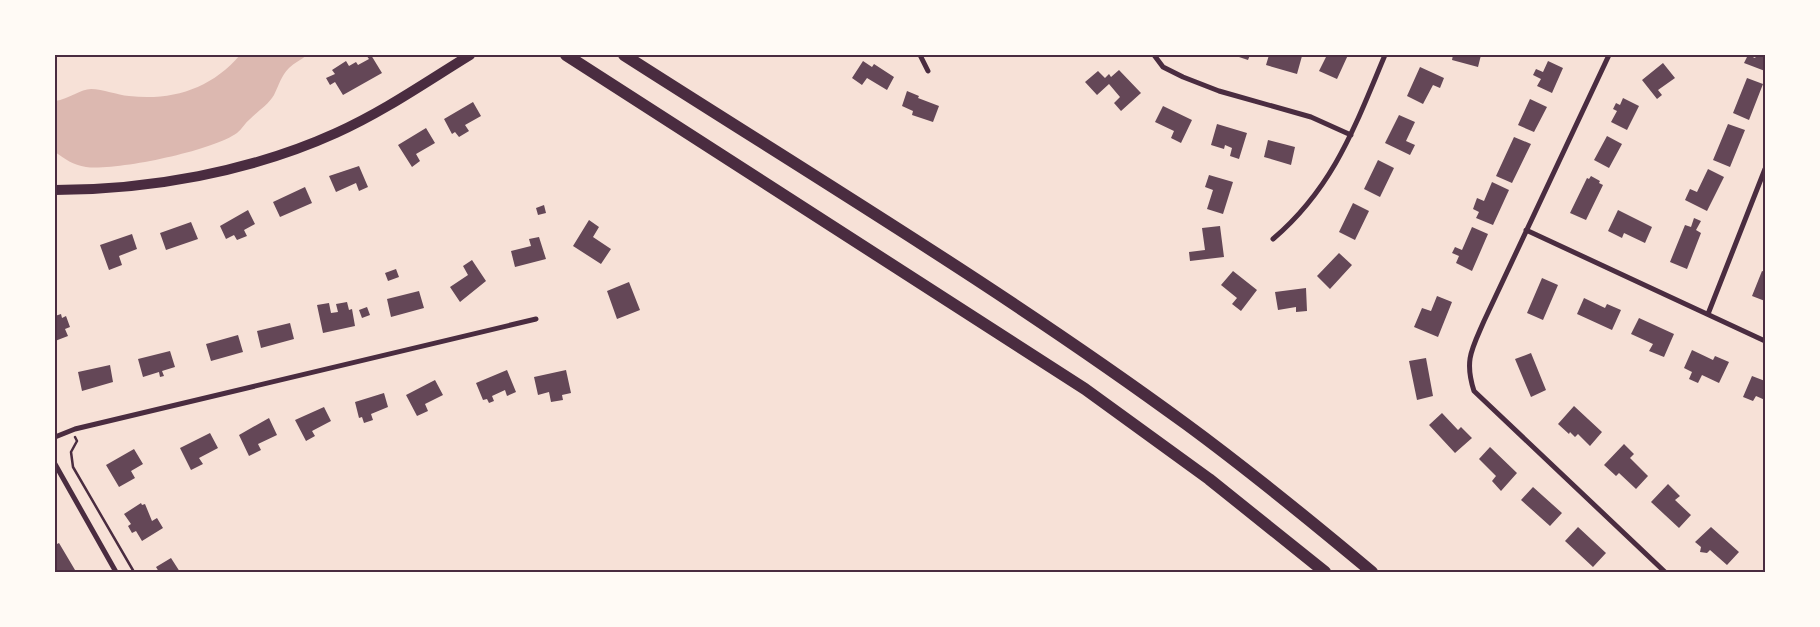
<svg xmlns="http://www.w3.org/2000/svg" width="1820" height="627" viewBox="0 0 1820 627" font-family="'DM Sans',sans-serif">
<style>
.water{fill:#dcb8b0}
.building{fill:#644757}
.lines{fill:none;stroke-linecap:round;stroke-linejoin:round}
.path{stroke:#4a2c40;stroke-width:2.5}
.minor{stroke:#4a2c40;stroke-width:5}
.secondary{stroke:#4a2c40;stroke-width:10}
.motorway{stroke:#4a2c40;stroke-width:12}
.neatline{fill:none;stroke:#4a2c40;stroke-width:2}
</style>
<rect width="100%" height="100%" fill="#f7e1d7"/>
<path class="water" d="M 240,55 L 307,55 C 301,60 294,63 289,68 C 281,76 279,85 274,95 C 268,105 258,111 250,119 C 245,123 242,129 237,133 C 212,151 116,171 86,167 C 73,165 65,159 55,152 L 55,101 C 69,99 81,89 91,89 C 103,89 117,95 129,96 C 172,101 211,89 240,55 Z"/>
<path class="building" d="M 366,55 L 371,55 L 382,73 L 343,95 L 335,82 L 330,85 L 326,78 L 335,74 L 332,70 L 346,61 L 349,66 L 356,62 L 358,65 L 369,59 Z
M 1233,55 L 1250,55 L 1248,60 Z
M 1269,55 L 1302,56 L 1297,74 L 1266,65 Z
M 1327,55 L 1348,55 L 1337,79 L 1319,71 Z
M 1453,55 L 1481,55 L 1478,67 L 1452,60 Z
M 1748,55 L 1755,58 L 1757,55 L 1765,55 L 1765,71 L 1744,63 Z
M 863,61 L 872,67 L 874,64 L 894,77 L 887,90 L 867,78 L 862,85 L 852,78 Z
M 1548,61 L 1563,68 L 1552,93 L 1537,86 L 1541,79 L 1533,75 L 1536,69 L 1543,72 Z
M 1663,63 L 1675,78 L 1658,90 L 1662,95 L 1657,99 L 1642,80 Z
M 1420,67 L 1444,78 L 1440,88 L 1433,85 L 1423,104 L 1407,96 Z
M 1119,70 L 1141,93 L 1121,111 L 1114,103 L 1120,97 L 1109,84 L 1097,95 L 1085,82 L 1098,71 L 1105,78 L 1109,74 L 1111,77 Z
M 1747,78 L 1763,84 L 1749,120 L 1733,113 Z
M 907,91 L 919,96 L 918,98 L 939,106 L 933,122 L 912,115 L 913,111 L 902,106 Z
M 1623,98 L 1639,106 L 1627,130 L 1611,122 L 1617,111 L 1613,109 L 1616,103 L 1620,105 Z
M 1530,99 L 1547,107 L 1534,132 L 1518,125 Z
M 473,102 L 481,116 L 465,125 L 469,131 L 459,137 L 455,132 L 452,134 L 444,119 Z
M 1163,106 L 1192,120 L 1181,143 L 1171,138 L 1174,131 L 1155,122 Z
M 1399,115 L 1415,122 L 1406,141 L 1415,145 L 1410,155 L 1385,143 Z
M 1217,124 L 1247,133 L 1239,159 L 1230,156 L 1232,148 L 1225,145 L 1224,149 L 1211,145 Z
M 1728,124 L 1745,130 L 1730,167 L 1713,160 Z
M 426,128 L 435,143 L 416,154 L 420,161 L 412,167 L 398,145 Z
M 1607,136 L 1622,144 L 1609,168 L 1594,160 Z
M 1514,137 L 1531,144 L 1512,183 L 1496,176 Z
M 1268,140 L 1295,147 L 1291,165 L 1264,157 Z
M 1378,160 L 1394,168 L 1380,197 L 1364,189 Z
M 359,166 L 368,187 L 359,191 L 356,183 L 336,192 L 329,176 Z
M 1708,169 L 1724,177 L 1707,211 L 1685,200 L 1690,189 L 1697,192 Z
M 1209,175 L 1233,182 L 1223,214 L 1207,209 L 1213,190 L 1205,187 Z
M 1591,176 L 1600,181 L 1599,183 L 1603,185 L 1586,220 L 1570,213 L 1587,178 L 1589,179 Z
M 1492,182 L 1509,190 L 1493,225 L 1476,218 L 1479,212 L 1473,209 L 1477,198 L 1484,201 Z
M 305,187 L 312,203 L 280,217 L 273,202 Z
M 1353,203 L 1369,211 L 1355,240 L 1339,232 Z
M 544,205 L 546,213 L 538,215 L 536,208 Z
M 248,210 L 255,224 L 244,230 L 247,236 L 237,240 L 234,235 L 226,239 L 220,226 Z
M 1618,210 L 1652,227 L 1645,243 L 1624,233 L 1622,238 L 1608,231 Z
M 1694,218 L 1701,221 L 1696,230 L 1701,233 L 1687,269 L 1670,262 L 1685,225 L 1691,227 Z
M 589,220 L 599,227 L 593,237 L 611,249 L 601,264 L 573,246 Z
M 191,222 L 198,239 L 166,250 L 160,233 Z
M 1220,226 L 1224,257 L 1190,261 L 1189,252 L 1205,250 L 1202,228 Z
M 1472,227 L 1488,234 L 1472,271 L 1456,263 L 1459,256 L 1452,253 L 1455,247 L 1462,250 Z
M 132,234 L 137,249 L 119,256 L 122,265 L 109,270 L 100,245 Z
M 539,237 L 546,259 L 515,267 L 511,251 L 531,246 L 529,239 Z
M 1339,253 L 1352,265 L 1330,289 L 1317,276 Z
M 472,260 L 486,281 L 460,302 L 450,287 L 468,275 L 463,266 Z
M 396,269 L 399,277 L 388,281 L 385,273 Z
M 1233,271 L 1257,290 L 1241,311 L 1232,304 L 1237,298 L 1221,285 Z
M 1762,271 L 1765,272 L 1765,301 L 1752,296 Z
M 1542,278 L 1558,285 L 1543,320 L 1527,313 Z
M 629,282 L 640,310 L 617,319 L 607,291 Z
M 1306,288 L 1307,311 L 1296,312 L 1296,307 L 1278,310 L 1275,292 Z
M 419,291 L 424,308 L 391,317 L 387,299 Z
M 1437,296 L 1452,302 L 1438,337 L 1414,327 L 1422,308 L 1431,311 Z
M 1584,298 L 1605,308 L 1607,304 L 1621,310 L 1612,330 L 1577,314 Z
M 347,302 L 349,310 L 352,309 L 355,326 L 323,333 L 317,305 L 329,303 L 331,313 L 338,312 L 336,304 Z
M 367,307 L 370,315 L 362,318 L 359,310 Z
M 61,314 L 62,318 L 66,316 L 70,327 L 65,329 L 68,336 L 55,341 L 55,316 Z
M 1639,318 L 1674,334 L 1664,357 L 1649,351 L 1653,344 L 1631,334 Z
M 290,323 L 294,339 L 261,348 L 257,331 Z
M 238,335 L 243,352 L 211,361 L 206,344 Z
M 1692,350 L 1713,360 L 1715,356 L 1729,362 L 1719,383 L 1702,375 L 1698,383 L 1689,379 L 1692,372 L 1684,368 Z
M 170,351 L 175,367 L 162,371 L 164,376 L 160,377 L 159,372 L 143,377 L 138,359 Z
M 1531,353 L 1546,390 L 1531,397 L 1515,359 Z
M 1426,358 L 1433,396 L 1417,400 L 1409,361 Z
M 110,365 L 113,382 L 82,391 L 78,372 Z
M 507,370 L 516,392 L 507,396 L 505,390 L 492,396 L 494,401 L 489,403 L 487,399 L 483,400 L 476,383 Z
M 566,370 L 571,393 L 562,395 L 563,400 L 551,402 L 549,392 L 538,395 L 534,377 Z
M 1752,376 L 1765,381 L 1765,400 L 1756,396 L 1753,401 L 1743,397 Z
M 435,380 L 443,395 L 425,404 L 428,411 L 417,416 L 406,395 Z
M 384,393 L 388,407 L 371,414 L 373,420 L 364,423 L 362,417 L 359,418 L 355,402 Z
M 1574,406 L 1602,432 L 1590,446 L 1578,434 L 1575,437 L 1570,432 L 1569,434 L 1558,424 Z
M 324,407 L 331,421 L 312,431 L 315,436 L 306,441 L 295,420 Z
M 1442,413 L 1458,430 L 1461,427 L 1472,438 L 1455,453 L 1429,425 Z
M 269,418 L 277,435 L 258,444 L 261,450 L 249,456 L 239,435 Z
M 210,433 L 218,448 L 199,458 L 203,464 L 191,470 L 180,448 Z
M 1624,444 L 1634,454 L 1630,458 L 1648,476 L 1636,489 L 1619,473 L 1616,476 L 1604,465 Z
M 1490,447 L 1517,473 L 1501,491 L 1492,481 L 1496,476 L 1479,459 Z
M 134,449 L 143,464 L 131,471 L 135,478 L 119,487 L 106,465 Z
M 1668,484 L 1680,496 L 1675,500 L 1691,515 L 1679,528 L 1651,502 Z
M 1533,487 L 1562,513 L 1550,526 L 1521,500 Z
M 141,503 L 142,505 L 145,504 L 152,521 L 157,518 L 163,528 L 142,541 L 136,531 L 132,533 L 128,526 L 131,524 L 124,514 Z
M 1578,527 L 1606,553 L 1593,567 L 1565,541 Z
M 1711,527 L 1739,552 L 1727,565 L 1710,550 L 1707,553 L 1700,552 L 1701,547 L 1695,542 Z
M 59,543 L 75,570 L 72,572 L 57,572 L 55,569 L 55,545 Z
M 171,558 L 180,572 L 159,572 L 156,567 Z"/>
<g class="lines">
<path class="path" d="M 75,437 L 77,441 L 71,452 L 73,467 L 134,572"/>
<path class="minor" d="M 920,55 L 928,71
M 1154,55 L 1163,67 L 1183,77 L 1219,91 L 1311,117 L 1351,135
M 1609,55 L 1484,321 C 1472,349 1464,360 1474,391 L 1665,572
M 1526,230 L 1765,341
M 1273,239 C 1334,187 1355,126 1385,55
M 1708,314 L 1765,169
M 55,437 L 75,429 L 536,319
M 55,464 L 116,572"/>
<path class="secondary" d="M 55,190 C 149,190 250,172 336,133 C 383,112 426,82 470,55"/>
<path class="motorway" d="M 566,55 L 1085,389 L 1209,479 L 1325,572
M 624,55 C 813,176 1006,292 1186,424 C 1250,471 1311,521 1372,572"/>
</g>
<rect width="1820" height="627" fill="none" stroke="#fffaf5" stroke-width="112"/>
<rect x="56" y="56" width="1708" height="515" class="neatline"/>
</svg>
